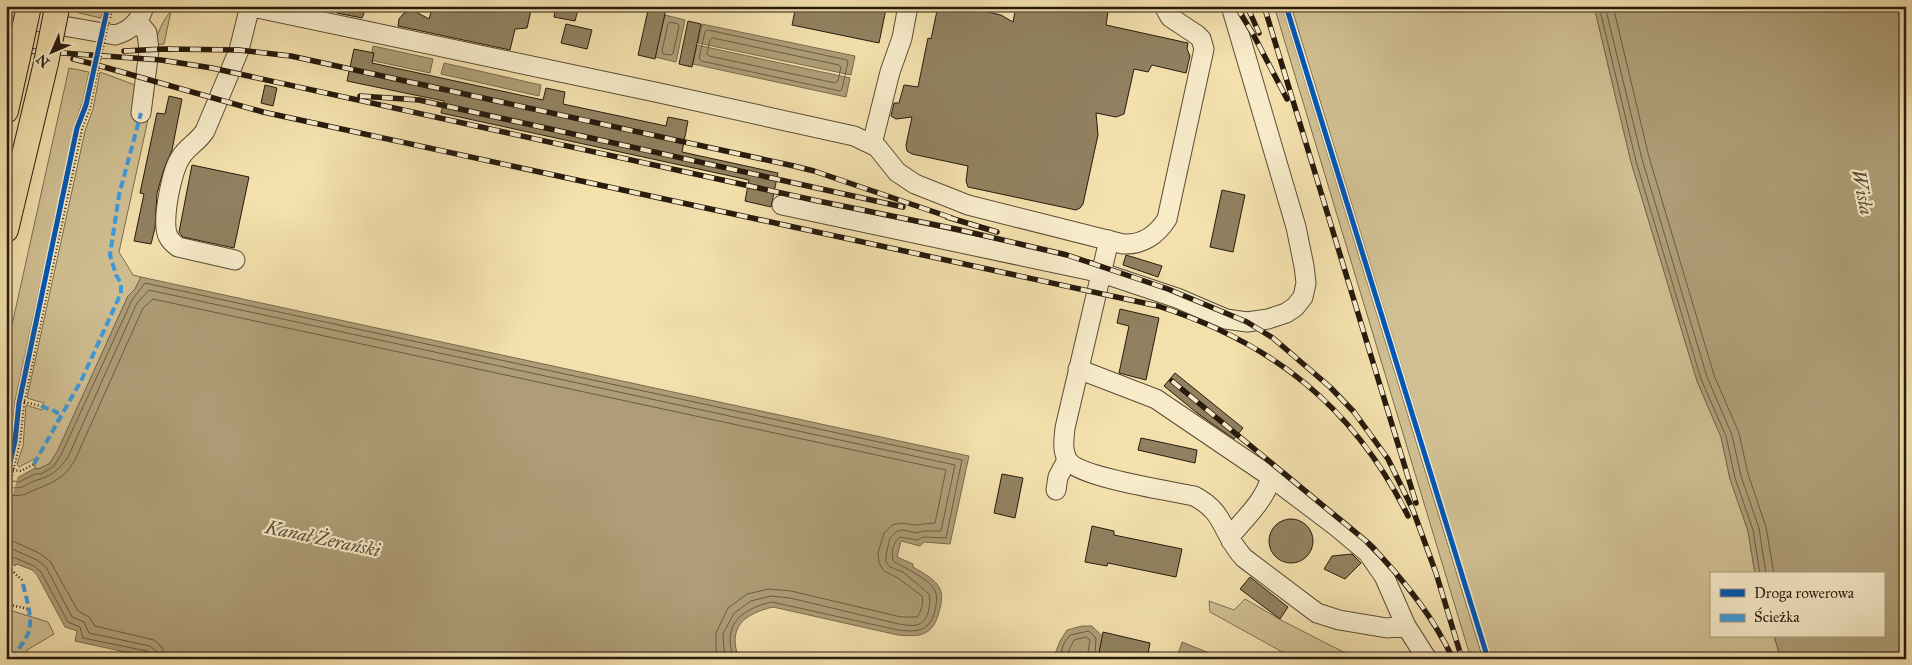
<svg xmlns="http://www.w3.org/2000/svg" width="1912" height="665" viewBox="0 0 1912 665" font-family="'IM FELL Great Primer',serif">
<style>
.green{fill:#d0bf92;stroke:#7c6d50}
.water{fill:#ae9d77;stroke:#78694d}
.pier{fill:#f3e0ad}
.lines{fill:none;stroke-linecap:round;stroke-linejoin:round}
.shore{stroke:#6a5c42;stroke-width:1}
.building{fill:#918160;stroke:#271b0d}
.minor-casing{stroke:#5a4c35;stroke-width:21}
.major-casing{stroke:#271b0d;stroke-width:26}
.path{stroke:#271b0d;stroke-width:2.5;stroke-dasharray:1 2.5;stroke-linecap:butt}
.minor{stroke:#f7ebca;stroke-width:19}
.major{stroke:#f3e0ad;stroke-width:24}
.rail-casing{stroke:#271b0d;stroke-width:5.5}
.rail{stroke:#f7ebca;stroke-width:4;stroke-dasharray:11;stroke-linecap:butt}
.major-bridge-casing{stroke:#271b0d;stroke-width:26;stroke-linecap:butt}
.path-bridge{stroke:#271b0d;stroke-width:2.5;stroke-dasharray:1 2.5;stroke-linecap:butt}
.major-bridge{stroke:#f3e0ad;stroke-width:24}
.quiet{stroke:#3d9bde;stroke-width:4;stroke-dasharray:8 4;stroke-linecap:butt}
.cycleway-casing{stroke:#f7ebca;stroke-width:8}
.cycleway{stroke:#0057b8;stroke-width:5}
.labels{text-anchor:middle;stroke-width:4.5;stroke-linejoin:round;paint-order:stroke}
.water-label{font-size:19px;font-style:italic;fill:#5d4f37;stroke:#f7ebca}
</style>
<rect width="100%" height="100%" fill="#f3e0ad"/>
<filter id="stains"><feTurbulence type="fractalNoise" baseFrequency=".004" numOctaves="4"/><feColorMatrix values="0 0 0 0 .2 0 0 0 0 .09 0 0 0 0 .02 0 0 0 .5 -.17"/></filter>
<radialGradient id="worn" r=".72"><stop offset=".6" stop-color="#630" stop-opacity="0"/><stop offset="1" stop-color="#630" stop-opacity=".3"/></radialGradient>
<path class="green" d="M 81,6 L 104,6 L 101,18 L 79,13 Z
M 1274,6 L 1282,6 L 1483,659 L 1471,659 Z
M 1291,6 L 1594,6 L 1631,162 L 1697,381 L 1721,437 L 1730,479 L 1748,531 L 1755,574 L 1711,574 L 1711,636 L 1774,636 L 1781,659 L 1491,659 Z
M 171,11 L 164,44 L 155,45 C 158,31 162,22 171,11 Z
M 69,68 L 89,72 L 83,101 L 76,120 L 15,401 L 12,436 L 6,458 L 6,352 Z
M 100,72 L 154,92 L 119,252 L 133,275 L 141,277 L 135,289 L 128,296 L 57,452 L 49,464 L 38,469 L 35,468 L 34,459 L 19,467 L 17,464 L 23,446 L 26,405 L 42,410 L 44,403 L 27,398 L 85,131 L 93,109 Z
M 1245,599 L 1281,620 L 1357,659 L 1295,659 L 1210,612 L 1209,601 L 1234,610 Z
M 6,609 L 48,622 L 54,634 L 27,650 L 25,659 L 6,659 Z"/>
<path class="water" d="M 1594,6 L 1906,6 L 1906,659 L 1781,659 L 1774,636 L 1883,636 L 1883,574 L 1755,574 L 1748,531 L 1730,479 L 1721,437 L 1697,381 L 1631,162 Z
M 665,15 L 685,20 L 676,62 L 655,57 Z
M 702,24 L 855,56 L 851,75 L 698,43 Z
M 697,45 L 850,78 L 846,97 L 693,64 Z
M 373,46 L 433,59 L 430,73 L 370,60 Z
M 444,63 L 541,85 L 539,96 L 441,74 Z
M 141,277 L 969,456 L 950,544 L 924,542 L 920,546 L 901,541 L 897,557 L 913,564 L 913,567 C 921,572 936,579 940,589 C 943,596 941,605 939,612 C 933,636 920,637 898,635 L 773,607 C 744,614 727,627 739,659 L 157,659 L 75,641 L 77,631 L 65,627 L 37,575 L 32,570 L 17,564 L 15,566 L 6,558 L 6,475 L 17,478 L 35,468 L 38,469 L 49,464 L 57,452 L 128,296 L 135,289 Z
M 1082,626 L 1092,626 L 1126,659 L 1053,659 L 1060,641 L 1067,630 Z
M 1182,642 L 1224,659 L 1147,659 L 1147,657 L 1178,654 Z"/>
<path class="pier" d="M 6,473 L 18,475 L 6,522 Z"/>
<g class="lines">
<path class="shore" d="M 1599,6 L 1636,161 L 1701,379 L 1726,436 L 1735,478 L 1753,530 L 1760,574
M 1605,6 L 1642,159 L 1707,377 L 1732,435 L 1741,476 L 1759,528 L 1766,574
M 1613,6 L 1649,157 L 1714,375 L 1739,433 L 1748,474 L 1766,527 L 1774,574
M 670,22 L 678,24 L 679,26 L 673,54 L 670,55 L 663,54 L 662,51 L 668,24 Z
M 708,30 L 847,60 L 848,62 L 842,89 L 840,91 L 701,61 L 699,58 L 705,32 Z
M 713,38 L 839,65 L 841,67 L 838,81 L 835,83 L 709,56 L 707,54 L 710,40 Z
M 6,480 L 19,482 L 35,474 L 41,474 L 53,467 L 61,455 L 132,300 L 145,283 L 962,460 L 946,538 L 924,537 L 917,540 L 900,537 C 893,541 890,555 894,562 C 904,567 931,580 935,591 C 938,597 936,604 935,611 C 929,632 918,632 898,630 L 772,602 C 741,609 721,625 734,659
M 6,487 C 25,490 22,485 37,480 C 52,476 59,470 68,457 L 137,303 L 149,290 L 955,465 L 941,531 L 924,531 L 916,533 L 903,530 L 897,531 L 890,538 L 886,555 L 886,562 L 890,567 L 903,572 L 929,594 C 931,604 929,623 916,625 C 911,626 905,625 899,624 L 790,598 L 771,596 L 751,601 L 734,613 L 723,634 L 724,649 L 727,659
M 6,494 C 22,498 24,494 37,489 C 56,481 64,478 75,460 L 143,308 L 153,299 L 946,470 L 935,523 L 915,525 L 901,523 L 892,525 L 884,533 L 878,553 L 879,563 L 884,571 L 898,578 L 922,596 C 924,603 921,612 917,617 L 901,617 L 791,591 L 769,589 L 747,594 L 728,608 L 716,633 L 716,649 L 719,659
M 6,541 L 15,542 L 39,553 L 50,561 L 78,611 L 89,617 L 95,626 L 154,640 L 162,647 L 165,659
M 6,548 L 12,549 L 37,560 L 46,567 L 72,617 L 84,622 L 89,633 L 150,646 L 156,651 L 158,659
M 6,554 L 34,566 L 41,572 L 68,622 L 80,627 L 83,638 L 147,651 L 151,654 L 151,659
M 1059,659 L 1064,643 L 1070,635 L 1089,631 L 1096,638 L 1095,655 L 1102,659
M 1065,659 L 1074,640 L 1086,637 L 1090,640 L 1088,652 L 1090,659"/>
</g>
<path class="building" d="M 335,6 L 367,6 L 362,18 L 337,13 Z
M 434,6 L 532,6 L 527,28 L 515,29 L 510,50 L 398,26 L 399,19 L 403,14 L 410,11 L 416,12 L 429,19 L 432,9 L 434,9 Z
M 556,6 L 579,6 L 575,21 L 554,17 Z
M 649,6 L 666,9 L 655,59 L 638,55 Z
M 796,6 L 875,6 L 886,9 L 879,43 L 792,25 Z
M 938,6 L 961,6 L 1001,15 L 1013,22 L 1016,6 L 1106,6 L 1108,12 L 1106,25 L 1188,43 L 1187,49 L 1190,56 L 1186,73 L 1152,65 L 1148,72 L 1134,69 L 1124,114 L 1116,117 L 1096,113 L 1098,135 L 1083,204 L 1080,208 L 1076,210 L 968,187 L 966,181 L 968,166 L 912,154 L 907,151 L 906,145 L 912,117 L 896,119 L 891,116 L 894,103 L 899,103 L 904,85 L 918,87 L 928,38 L 931,39 Z
M 688,21 L 701,24 L 692,67 L 679,64 Z
M 566,24 L 592,30 L 587,49 L 561,43 Z
M 354,49 L 374,53 L 372,63 L 543,100 L 546,88 L 565,92 L 563,104 L 666,126 L 668,117 L 688,121 L 682,152 L 778,173 L 771,207 L 745,201 L 749,180 L 441,113 L 444,101 L 347,81 Z
M 265,85 L 277,88 L 273,106 L 261,103 Z
M 169,96 L 182,99 L 172,150 L 164,169 L 157,193 L 155,228 L 151,244 L 134,241 L 144,194 L 140,193 L 157,113 L 165,114 Z
M 192,165 L 249,177 L 234,248 L 183,237 L 179,232 Z
M 1222,190 L 1245,195 L 1233,252 L 1210,247 Z
M 1126,255 L 1162,266 L 1158,277 L 1123,265 Z
M 1120,309 L 1159,318 L 1146,380 L 1119,373 L 1129,326 L 1117,323 Z
M 1175,373 L 1243,428 L 1234,439 L 1197,413 L 1164,386 Z
M 1141,438 L 1197,450 L 1195,463 L 1138,450 Z
M 1002,474 L 1023,478 L 1015,518 L 994,513 Z
M1269 541a22 22 0 1 1 44 0a22 22 0 1 1-44 0Z
M 1092,526 L 1114,531 L 1114,535 L 1182,549 L 1176,577 L 1108,563 L 1107,566 L 1085,562 Z
M 1352,554 L 1361,563 L 1345,579 L 1324,569 L 1332,556 Z
M 1250,577 L 1288,607 L 1280,619 L 1240,589 Z
M 1103,632 L 1150,643 L 1147,659 L 1126,659 L 1099,653 Z"/>
<g class="lines">
<defs>
<path id="minor" d="M 248,6 L 655,92 L 854,136 L 877,147 L 897,172 L 915,184 L 968,205 L 1123,244 C 1142,245 1157,235 1167,219 L 1204,49 L 1201,39 L 1197,35 L 1170,17 L 1164,6
M 6,16 L 115,35 C 130,31 140,22 144,6
M 138,22 L 147,33 L 149,50 L 141,113
M 872,144 L 890,72 L 902,38 L 908,6
M 782,205 L 1102,273 L 1177,298 L 1226,319 L 1247,322 L 1268,319 L 1286,313 L 1295,307 L 1303,297 L 1306,283 L 1304,266 L 1296,227 L 1231,6
M 1109,240 L 1065,428 C 1064,439 1062,449 1067,459 C 1076,477 1171,491 1194,496 C 1226,512 1222,535 1244,558 L 1317,613 L 1339,620 L 1387,628 L 1406,626 L 1384,576 L 1368,553 L 1337,527 L 1271,477 C 1265,500 1247,516 1232,534 L 1231,541
M 235,260 L 178,247 C 174,244 170,241 168,236 C 161,222 172,169 181,157 C 187,147 198,142 205,131 L 239,50 L 250,6
M 1078,369 L 1156,399 L 1271,477
M 1056,490 L 1058,477 L 1067,460
M 1406,626 L 1427,659"/>
<path id="major" d="M 6,111 L 18,57
M 6,230 L 46,63"/>
</defs>
<use href="#minor" class="minor-casing"/>
<use href="#major" class="major-casing"/>
<path class="path" d="M 110,18 L 113,6
M 24,402 L 41,406
M 14,466 L 20,441 L 24,402 L 82,129 L 90,108 L 97,74
M 6,469 L 21,471 L 34,464
M 6,565 L 22,580
M 6,604 L 29,609"/>
<use href="#minor" class="minor"/>
<use href="#major" class="major"/>
<defs>
<path id="rail" d="M 1236,6 L 1253,34 L 1287,99
M 1247,6 L 1259,33
M 1264,6 L 1416,503
M 6,45 L 41,53
M 34,51 L 161,60 L 212,68 L 818,201 L 956,229 L 1067,255 L 1168,289 L 1247,322 L 1273,338 L 1330,387 L 1354,412 L 1388,459 L 1413,510 L 1436,573 L 1462,659
M 124,51 L 163,49 L 239,50 L 291,56 L 794,166 L 814,171 L 952,218
M 73,59 L 97,65 L 263,112 L 1158,306 C 1273,343 1354,407 1408,516
M 360,96 L 419,100 L 903,207
M 947,217 L 997,232
M 1172,381 L 1366,541 C 1401,576 1432,614 1453,659"/>
</defs>
<use href="#rail" class="rail-casing"/>
<use href="#rail" class="rail"/>
<defs>
<path id="major-bridge" d="M 18,57 L 29,6
M 46,63 L 57,8"/>
</defs>
<use href="#major-bridge" class="major-bridge-casing"/>
<path class="path-bridge" d="M 97,74 L 109,20
M 6,503 L 14,466"/>
<use href="#major-bridge" class="major-bridge"/>
<path class="quiet" d="M 41,406 L 57,412 L 58,422
M 34,464 L 82,379 L 121,293 L 121,283 L 116,275 L 110,255 L 119,195 L 141,113
M 13,659 C 17,650 27,639 29,631 C 33,616 25,594 22,580"/>
<defs>
<path id="cycleway" d="M 1286,6 L 1488,659
M 6,481 L 15,441 L 19,403 L 77,128 L 86,105 L 108,6"/>
</defs>
<use href="#cycleway" class="cycleway-casing"/>
<use href="#cycleway" class="cycleway"/>
</g>
<g class="labels">
<g class="water-label">
<text transform="translate(1863 192) rotate(78)" y="7">Wisła</text>
<text transform="translate(323 538) rotate(12)" y="7">Kanał Żerański</text>
</g>
</g>
<rect width="1912" height="665" fill="none" stroke="#f3e0ad" stroke-width="25"/>
<rect x="8" y="8" width="1897" height="650" fill="none" stroke="#271b0d" stroke-width="2.5"/>
<rect x="12" y="12" width="1887" height="640" fill="none" stroke="#271b0d"/>
<rect x="1710" y="572" width="175" height="65" fill="#f7ebca" stroke="#a4987e"/>
<rect x="1720" y="589" width="25" height="8" fill="#0057b8" stroke="#a4987e"/>
<text x="1754" y="598" font-size="15" fill="#271b0d">Droga rowerowa</text>
<rect x="1720" y="614" width="25" height="8" fill="#3d9bde" stroke="#a4987e"/>
<text x="1754" y="622" font-size="15" fill="#271b0d">Ścieżka</text>
<g transform="translate(52 52) rotate(225)" stroke="#f7ebca" stroke-width="4" paint-order="stroke">
<path d="M0-4L9 19L0 12L-9 19Z" fill="#271b0d"/>
<text y="-8" font-size="14" font-weight="bold" text-anchor="middle" fill="#271b0d">N</text>
</g>
<rect width="100%" height="100%" filter="url(#stains)"/>
<rect width="100%" height="100%" fill="url(#worn)"/>
</svg>
